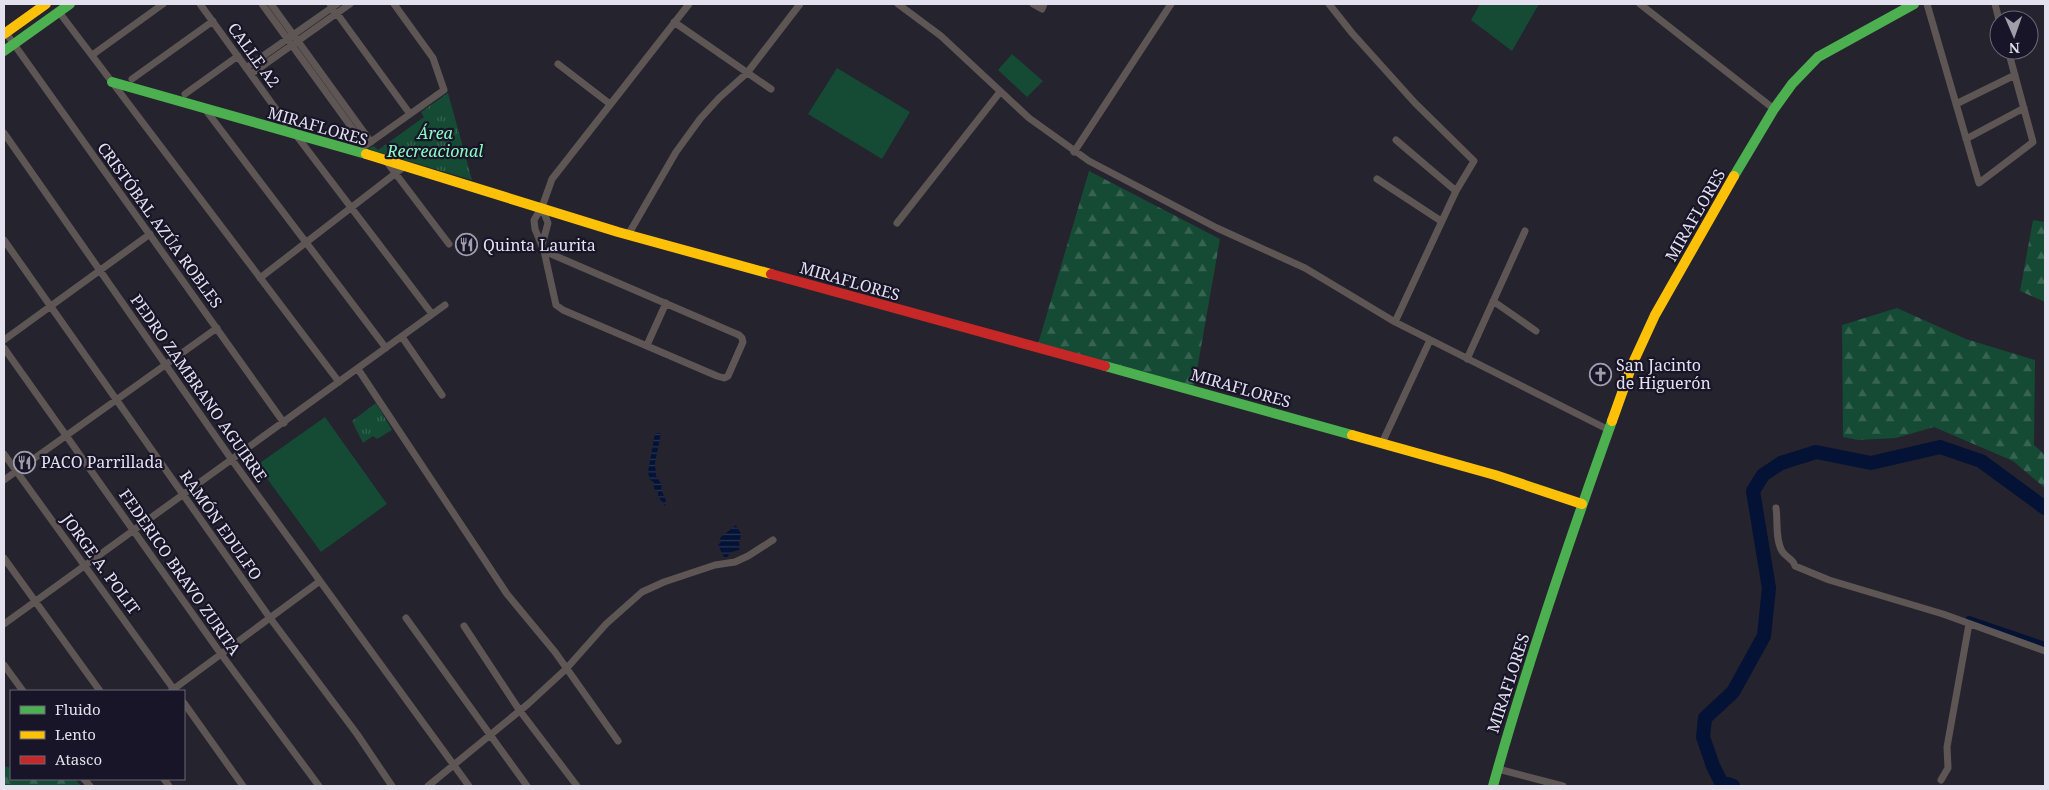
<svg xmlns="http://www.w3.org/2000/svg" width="2049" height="790" viewBox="0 0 2049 790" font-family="'Noto Serif',serif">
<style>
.forest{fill:url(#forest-firs)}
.park{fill:url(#park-tufts)}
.pitch{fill:#154a34}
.water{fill:url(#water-rules)}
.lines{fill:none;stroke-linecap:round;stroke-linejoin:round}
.canal{stroke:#031235;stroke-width:8}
.river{stroke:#031235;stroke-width:14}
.street{stroke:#5e5654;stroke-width:7}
.fast{stroke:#4caf50;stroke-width:10}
.slow{stroke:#ffc107;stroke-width:10}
.jam{stroke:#c62828;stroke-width:10}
.labels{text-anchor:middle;stroke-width:4.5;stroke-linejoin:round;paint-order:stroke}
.street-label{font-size:16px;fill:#e3e1ee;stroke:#191528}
.park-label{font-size:16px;font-style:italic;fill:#8bfac2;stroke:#191528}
.poi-label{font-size:16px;fill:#e3e1ee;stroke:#191528;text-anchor:start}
</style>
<defs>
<pattern id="forest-firs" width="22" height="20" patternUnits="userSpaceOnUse" patternTransform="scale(1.25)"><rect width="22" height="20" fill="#154a34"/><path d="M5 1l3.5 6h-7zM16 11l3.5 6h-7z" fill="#376452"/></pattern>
<pattern id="park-tufts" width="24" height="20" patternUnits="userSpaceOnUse" patternTransform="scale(1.25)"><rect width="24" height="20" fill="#154a34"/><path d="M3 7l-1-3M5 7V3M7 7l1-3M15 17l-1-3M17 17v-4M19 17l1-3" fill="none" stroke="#376452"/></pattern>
<pattern id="water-rules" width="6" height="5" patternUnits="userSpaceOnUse" patternTransform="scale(1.25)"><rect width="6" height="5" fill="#031235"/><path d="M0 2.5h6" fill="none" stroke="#283453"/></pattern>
</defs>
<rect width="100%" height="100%" fill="#25232d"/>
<path class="forest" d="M 1089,171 L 1220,239 L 1194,387 L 1038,344 Z
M 2033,220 L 2045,222 L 2045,302 L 2020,291 Z
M 1897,308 L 1966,339 L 2035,360 L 2034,445 L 2045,455 L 2045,488 L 2013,461 L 1934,427 L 1896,438 L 1858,440 L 1843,437 L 1842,325 Z
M 4,766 L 11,768 L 11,779 L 75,779 L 81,786 L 4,786 Z"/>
<path class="park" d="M 448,93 L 472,180 L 367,149 L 374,146 L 378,150 L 424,117 L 421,112 Z
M 376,403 L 392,430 L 377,439 L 373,436 L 363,443 L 352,421 Z"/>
<path class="pitch" d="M 1480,4 L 1539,4 L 1512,51 L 1471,20 Z
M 1012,54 L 1043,81 L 1027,97 L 998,70 Z
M 837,68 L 910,112 L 882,159 L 808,114 Z
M 325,417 L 387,504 L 321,552 L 257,465 Z"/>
<path class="water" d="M 655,433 L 661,433 L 655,463 L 656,476 L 662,485 L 661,489 L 666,501 L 665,506 L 658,496 L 658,491 L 654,489 L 654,482 L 650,480 L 648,472 Z
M 736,525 L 741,534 L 739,543 L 740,547 L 739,550 L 731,552 L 727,557 L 724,557 L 718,545 L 721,542 L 720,538 Z"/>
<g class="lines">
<path class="canal" d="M 1969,620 L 2045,646"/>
<path class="river" d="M 1733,786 L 1721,782 L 1713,766 L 1703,737 L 1705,718 L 1733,692 L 1764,636 L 1769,588 L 1753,491 L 1763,475 L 1781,463 L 1816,452 L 1871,463 L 1940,447 L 1981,461 L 2045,508"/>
<path class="street" d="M 200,4 L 286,123
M 262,4 L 365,146 L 444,90 L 433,58 L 394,4
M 271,4 L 371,142
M 330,4 L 410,114
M 898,4 L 941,36 L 1029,118 L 1089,161 L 1217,228 L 1305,268 L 1395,322 L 1609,430
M 1033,4 L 1042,9 L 1044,4
M 1329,4 L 1352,33 L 1415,103 L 1474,161 L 1456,191 L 1395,322
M 1640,4 L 1774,109
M 1927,4 L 1979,183 L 2033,142 L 2008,50
M 1995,4 L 1999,20
M 59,12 L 339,382
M 674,22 L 771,89
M 6,33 L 284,423
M 95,53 L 163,4
M 558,64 L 610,104
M 246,68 L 337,4
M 251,74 L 350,4
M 132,79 L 213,21
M 185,94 L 238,56
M 1956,104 L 2015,75
M 205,109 L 386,348
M 4,133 L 232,460 L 469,786
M 296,135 L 432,314
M 1966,139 L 2024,108
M 1396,140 L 1456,191
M 1074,152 L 1171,4
M 386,161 L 449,244
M 1377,179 L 1441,221
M 897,223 L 1000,92
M 628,235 L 676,152 L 700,119 L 719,98 L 747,73 L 800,4
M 4,240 L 270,618 L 357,734 L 392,786
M 542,245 L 548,223 L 542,208
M 544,251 L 739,335 L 742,338 L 743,342 L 728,376 L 724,378 L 717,376 L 563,310 L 556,305 L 544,251 L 535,229 L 534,220 L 542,207 L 552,179 L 689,4
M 260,278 L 405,166
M 1493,301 L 1536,331
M 402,337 L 442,395
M 4,340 L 150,234
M 647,345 L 666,303
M 4,348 L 221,654 L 319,786
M 1467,359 L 1525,231
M 358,369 L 507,594 L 555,652 L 618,741
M 1382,443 L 1430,340
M 4,454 L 175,691
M 4,480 L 217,328
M 1776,508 C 1778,521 1775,539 1782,551 C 1786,558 1793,558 1795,566 L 1829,580 L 1943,614 L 2045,651
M 4,558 L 100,691
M 406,618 L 527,786
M 4,624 L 445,305
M 464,626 L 520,711 L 577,786
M 4,665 L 23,691
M 171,691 L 320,581
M 184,703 L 243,786
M 1498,769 L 1563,786
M 84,779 L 90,786
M 164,779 L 169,786
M 1941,780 L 1948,768 L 1947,747 L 1969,624
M 428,786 L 528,704 L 566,669 L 606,624 L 642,592 L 664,582 L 715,565 L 735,562 L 748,556 L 773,540"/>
<path class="fast" d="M 4,51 L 70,4
M 112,82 L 366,154
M 1734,176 L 1774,109 L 1792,84 L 1818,57 L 1914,4
M 1105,366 L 1352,435
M 1493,786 C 1527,663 1569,541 1612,421"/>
<path class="slow" d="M 4,34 L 46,4
M 366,154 L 618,232 L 771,274
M 1612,421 L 1632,365 L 1655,315 L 1734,176
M 1352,435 L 1495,475 L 1582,504"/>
<path class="jam" d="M 771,274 L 1105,366"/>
</g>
<defs>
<symbol id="restaurant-ring" viewBox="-11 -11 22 22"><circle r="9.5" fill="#191528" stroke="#a09eaa" stroke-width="1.5"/><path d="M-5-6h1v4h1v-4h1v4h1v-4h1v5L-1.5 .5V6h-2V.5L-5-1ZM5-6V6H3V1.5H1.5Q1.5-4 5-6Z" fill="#a09eaa"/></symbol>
<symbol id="church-ring" viewBox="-11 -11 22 22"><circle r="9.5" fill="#191528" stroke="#a09eaa" stroke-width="1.5"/><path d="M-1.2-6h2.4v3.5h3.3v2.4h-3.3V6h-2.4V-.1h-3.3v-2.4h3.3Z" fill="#a09eaa"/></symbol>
</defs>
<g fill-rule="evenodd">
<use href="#restaurant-ring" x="454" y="232" width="25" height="25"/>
<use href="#church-ring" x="1588" y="362" width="25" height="25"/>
<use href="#restaurant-ring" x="12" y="450" width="25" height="25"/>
</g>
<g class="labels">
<g class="street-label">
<text transform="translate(254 55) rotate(54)" y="6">CALLE A2</text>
<text transform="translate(318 126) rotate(16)" y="6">MIRAFLORES</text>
<text transform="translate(1695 215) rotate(-60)" y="6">MIRAFLORES</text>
<text transform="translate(160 225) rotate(54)" y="6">CRISTÓBAL AZÚA ROBLES</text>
<text transform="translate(850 281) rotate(16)" y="6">MIRAFLORES</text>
<text transform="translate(199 388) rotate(55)" y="6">PEDRO ZAMBRANO AGUIRRE</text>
<text transform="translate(1241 388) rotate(16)" y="6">MIRAFLORES</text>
<text transform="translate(221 525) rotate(55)" y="6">RAMÓN EDULFO</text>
<text transform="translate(101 564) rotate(54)" y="6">JORGE A. POLIT</text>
<text transform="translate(180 572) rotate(55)" y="6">FEDERICO BRAVO ZURITA</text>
<text transform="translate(1508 683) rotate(-72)" y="6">MIRAFLORES</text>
</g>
<g class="park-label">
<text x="435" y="139">Área<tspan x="435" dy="18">Recreacional</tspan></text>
</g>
<g class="poi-label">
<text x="483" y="251">Quinta Laurita</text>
<text x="1616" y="371">San Jacinto<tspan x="1616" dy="18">de Higuerón</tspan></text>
<text x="41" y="468">PACO Parrillada</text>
</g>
</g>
<rect width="2049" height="790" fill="none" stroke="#e3e1ee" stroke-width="10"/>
<rect x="10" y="690" width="175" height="90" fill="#191528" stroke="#6a6777"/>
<rect x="20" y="706" width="25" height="8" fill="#4caf50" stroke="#6a6777"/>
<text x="55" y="715" font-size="15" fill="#e3e1ee">Fluido</text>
<rect x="20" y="731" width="25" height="8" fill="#ffc107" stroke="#6a6777"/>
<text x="55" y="740" font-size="15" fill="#e3e1ee">Lento</text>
<rect x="20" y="756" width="25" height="8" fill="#c62828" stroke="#6a6777"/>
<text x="55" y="765" font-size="15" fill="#e3e1ee">Atasco</text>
<g transform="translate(2014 35) rotate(178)"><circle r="24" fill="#191528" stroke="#6a6777"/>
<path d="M0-4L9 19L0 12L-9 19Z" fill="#a09eaa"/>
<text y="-8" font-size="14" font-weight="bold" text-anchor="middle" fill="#e3e1ee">N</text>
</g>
</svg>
